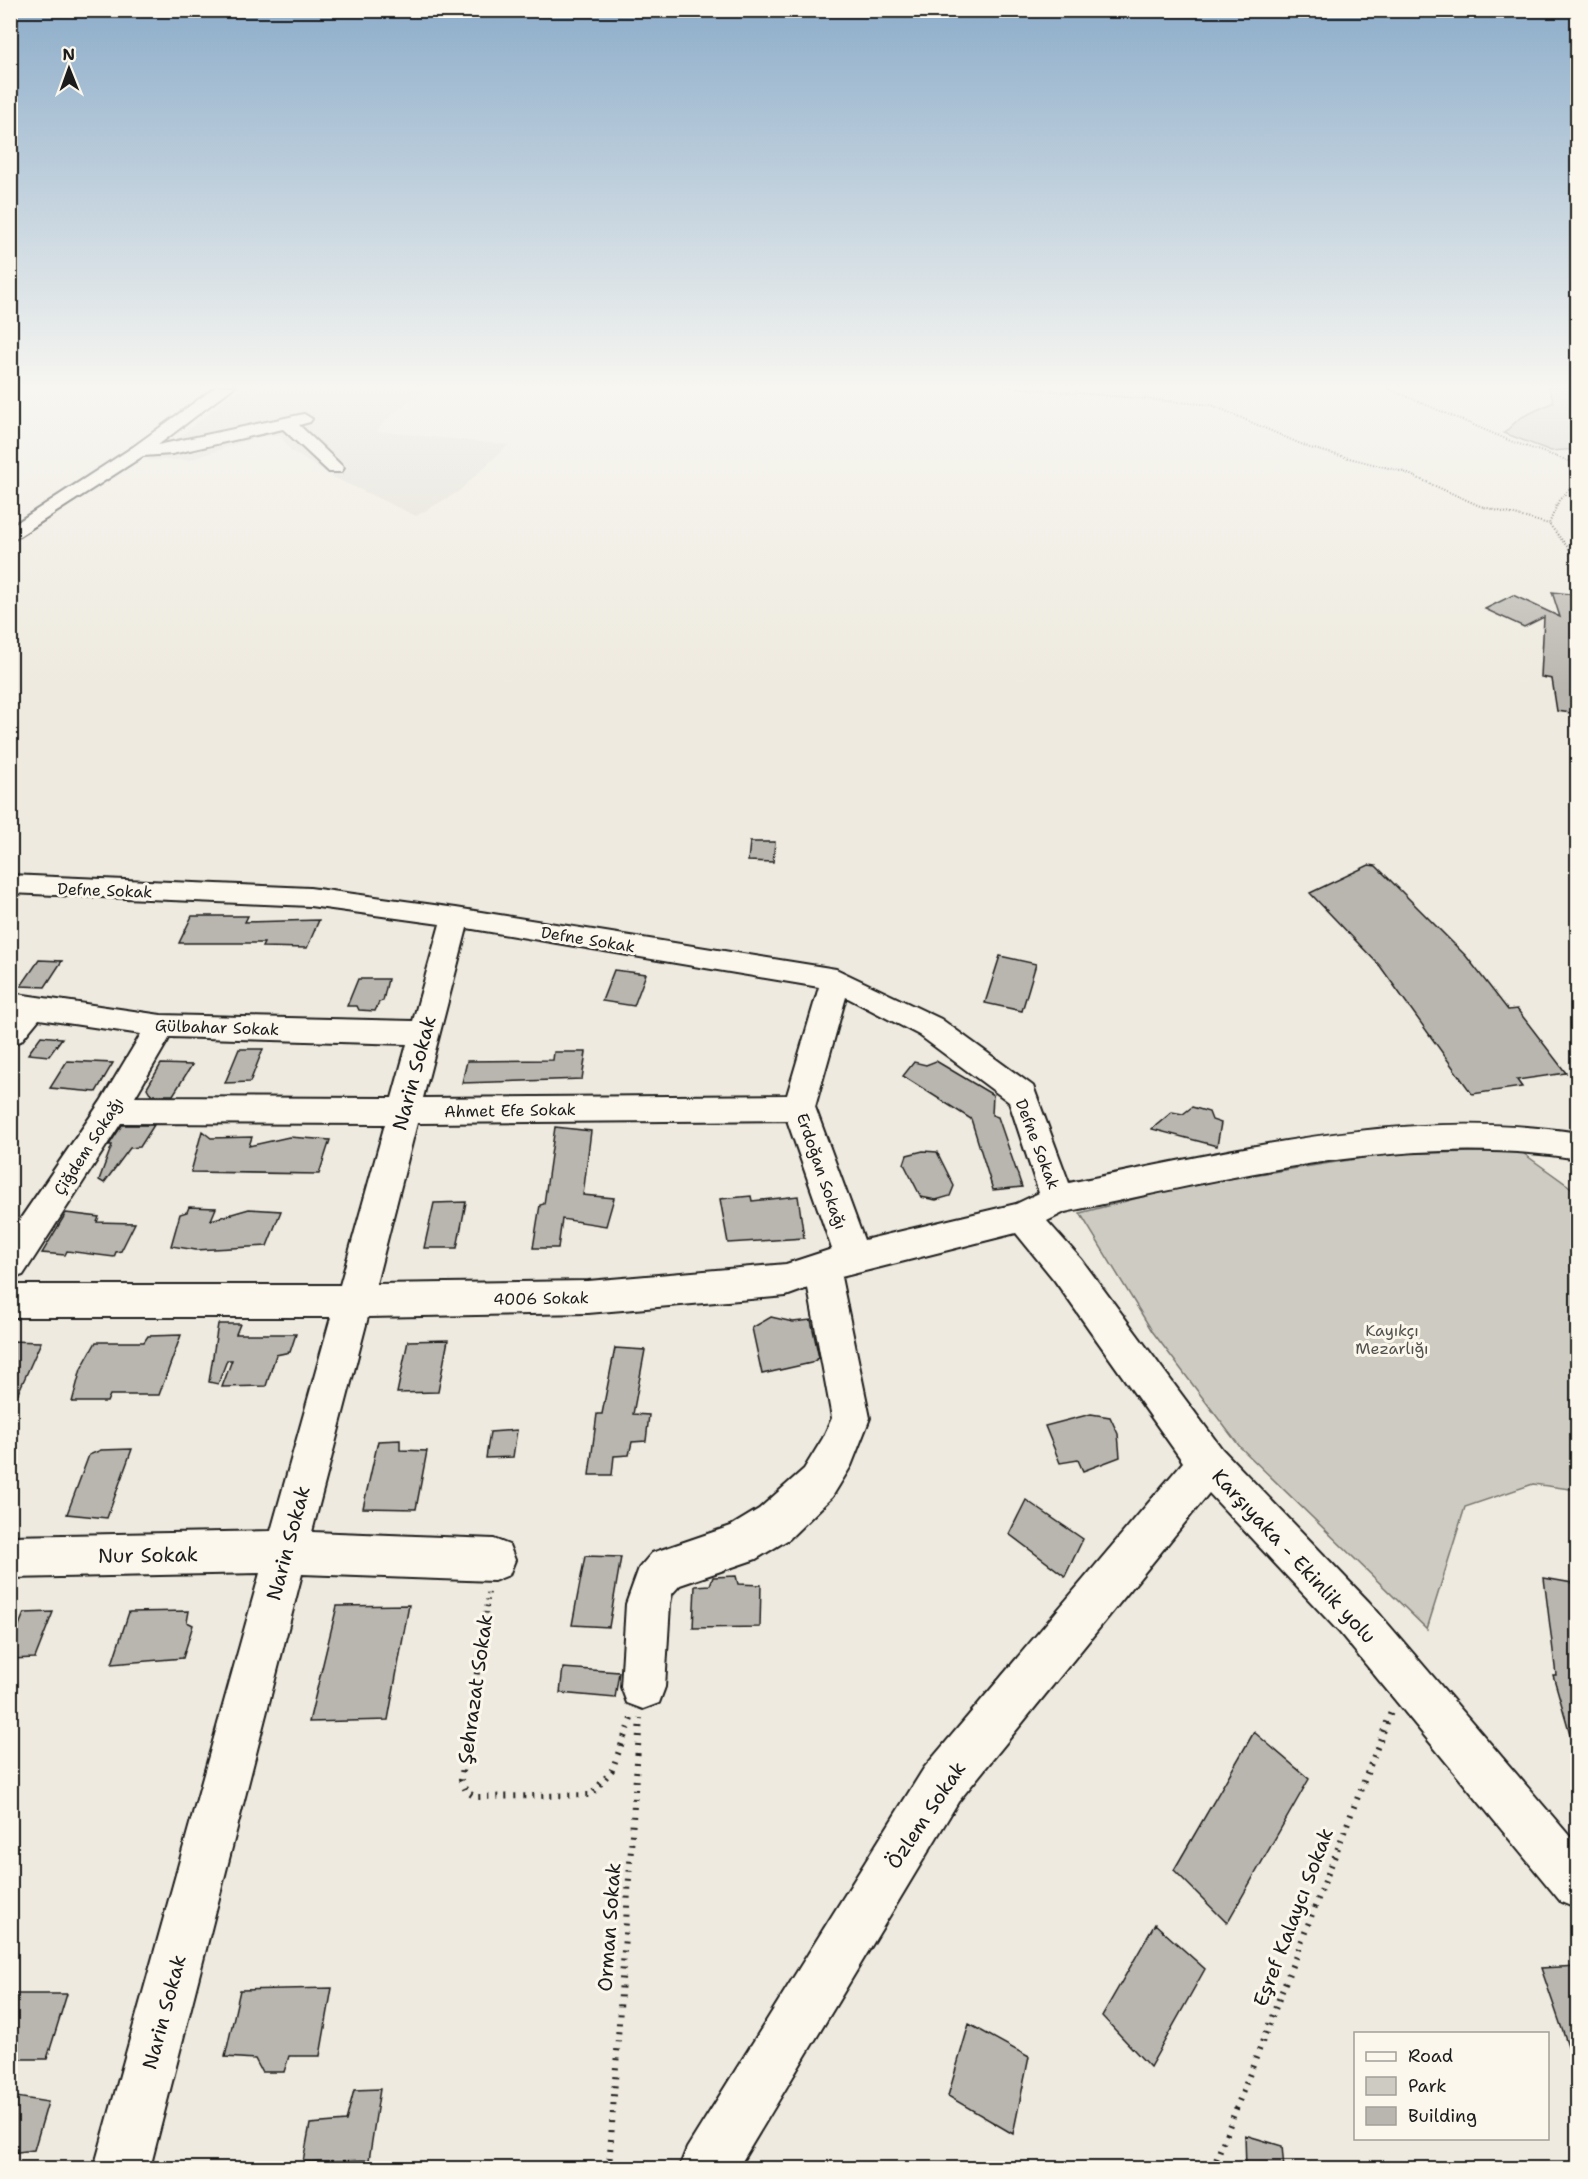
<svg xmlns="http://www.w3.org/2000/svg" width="1588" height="2179" viewBox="0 0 1588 2179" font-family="'Shantell Sans',sans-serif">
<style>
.built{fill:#dedad1}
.green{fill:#ceccc2;stroke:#75746f;stroke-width:1.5}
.building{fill:#b9b6af;stroke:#1c1c1c;stroke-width:1.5}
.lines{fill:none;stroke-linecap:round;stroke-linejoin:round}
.minor-casing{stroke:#1c1c1c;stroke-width:4}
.path-far2{stroke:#1c1c1c;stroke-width:2;stroke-dasharray:1 2;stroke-linecap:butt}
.path-far1{stroke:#1c1c1c;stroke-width:4.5;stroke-dasharray:1.5 5;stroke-linecap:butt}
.path{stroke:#1c1c1c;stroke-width:6;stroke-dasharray:2 7;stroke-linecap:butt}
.minor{fill:#fbf7ec;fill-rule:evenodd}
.labels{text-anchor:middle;stroke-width:6;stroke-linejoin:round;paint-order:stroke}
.street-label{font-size:16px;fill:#1c1c1c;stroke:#fbf7ec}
.park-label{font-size:16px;fill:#51514e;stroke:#fbf7ec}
.near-street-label{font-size:20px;fill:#1c1c1c;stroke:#fbf7ec}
</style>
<rect width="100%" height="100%" fill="#eeeadf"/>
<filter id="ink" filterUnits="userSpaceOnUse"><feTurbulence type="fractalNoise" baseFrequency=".0167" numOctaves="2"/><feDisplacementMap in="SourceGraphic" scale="12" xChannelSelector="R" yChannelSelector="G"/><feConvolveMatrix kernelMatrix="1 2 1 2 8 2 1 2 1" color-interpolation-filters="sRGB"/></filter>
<g filter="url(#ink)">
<path class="built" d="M 241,386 L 429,386 L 385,421 L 377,431 L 508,445 L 458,492 L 416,516 L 337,479 L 291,451 L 280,435 L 257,437 L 189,460 L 147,460 L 173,443 Z"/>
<path class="green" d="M 1548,386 L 1577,386 L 1577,449 L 1551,451 L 1504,433 L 1520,418 L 1554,402 Z
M 1520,1151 L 1577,1192 L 1577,1490 L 1533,1484 L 1465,1507 L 1427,1629 L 1240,1447 L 1152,1331 L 1080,1213 L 1184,1186 L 1388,1154 Z"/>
<path class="building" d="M 1552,592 L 1578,595 L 1578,714 L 1557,711 L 1552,679 L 1541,677 L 1544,617 L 1524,627 L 1485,609 L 1513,595 L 1560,617 Z
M 750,842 L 775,842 L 773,862 L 748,861 Z
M 1369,865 L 1376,866 L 1466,956 L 1508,1010 L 1517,1009 L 1566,1073 L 1517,1080 L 1522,1087 L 1472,1094 L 1380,966 L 1310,893 Z
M 192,916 L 248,916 L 245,922 L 319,920 L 307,948 L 262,947 L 264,943 L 179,943 Z
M 1000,956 L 1036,964 L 1022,1011 L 985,1003 Z
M 39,960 L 62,961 L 45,987 L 21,986 Z
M 614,970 L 646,974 L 634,1006 L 602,1001 Z
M 358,979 L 388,979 L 383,1001 L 379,1002 L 375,1011 L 359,1010 L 357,1006 L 347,1006 Z
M 41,1036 L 62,1038 L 49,1056 L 28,1054 Z
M 239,1049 L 263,1049 L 250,1082 L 225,1083 Z
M 554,1052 L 586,1052 L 582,1079 L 462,1083 L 467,1061 L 553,1060 Z
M 67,1061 L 113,1063 L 96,1092 L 50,1088 Z
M 936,1061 L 993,1095 L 992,1115 L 998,1117 L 1022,1187 L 993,1190 L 971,1119 L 903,1076 L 914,1062 L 926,1065 Z
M 161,1064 L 192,1065 L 173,1095 L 151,1095 L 147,1088 Z
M 1192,1107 L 1209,1112 L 1212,1120 L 1221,1123 L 1217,1146 L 1152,1129 L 1172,1112 L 1183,1114 Z
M 122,1125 L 154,1125 L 140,1147 L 130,1148 L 104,1183 L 99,1180 L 112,1145 L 109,1145 Z
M 555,1127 L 591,1131 L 583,1195 L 614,1198 L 606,1226 L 562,1219 L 558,1248 L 533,1248 L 540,1205 L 544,1204 Z
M 202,1131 L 211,1138 L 252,1137 L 249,1146 L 289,1137 L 330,1140 L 319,1174 L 191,1172 Z
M 923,1151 L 937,1152 L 954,1186 L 950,1196 L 936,1200 L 921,1197 L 904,1164 L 907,1155 Z
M 751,1196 L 752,1201 L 798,1196 L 804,1238 L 728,1243 L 720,1199 Z
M 466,1202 L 457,1248 L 424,1248 L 434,1203 Z
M 189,1207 L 216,1208 L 211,1220 L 249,1209 L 281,1211 L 267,1246 L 196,1250 L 171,1246 L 180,1214 L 187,1212 Z
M 66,1213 L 99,1217 L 97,1222 L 135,1223 L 121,1251 L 116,1252 L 114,1257 L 67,1251 L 65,1255 L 42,1253 Z
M 771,1317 L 793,1322 L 811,1320 L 819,1358 L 811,1363 L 762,1374 L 752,1328 Z
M 218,1324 L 240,1324 L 236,1334 L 296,1334 L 290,1352 L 276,1355 L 266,1386 L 222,1387 L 232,1360 L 227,1360 L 218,1384 L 209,1382 Z
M 181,1335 L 159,1395 L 110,1395 L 107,1402 L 72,1402 L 81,1369 L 96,1342 L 144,1342 L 148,1336 Z
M 448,1340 L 438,1392 L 397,1393 L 408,1341 Z
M 10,1341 L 41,1342 L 10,1411 Z
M 615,1348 L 645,1350 L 633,1414 L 649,1415 L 646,1441 L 632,1442 L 629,1455 L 614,1456 L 612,1475 L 589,1475 L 597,1414 L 602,1414 Z
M 1091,1414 L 1110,1417 L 1118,1434 L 1120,1457 L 1083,1471 L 1078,1460 L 1060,1463 L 1045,1426 Z
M 517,1430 L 513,1457 L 486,1458 L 490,1432 Z
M 400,1440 L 400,1450 L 427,1451 L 416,1509 L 363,1508 L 378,1441 Z
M 132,1449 L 107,1518 L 67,1514 L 89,1455 L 101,1450 Z
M 1026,1500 L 1083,1539 L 1065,1576 L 1009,1534 Z
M 585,1556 L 621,1557 L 609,1627 L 572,1625 Z
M 736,1576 L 738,1584 L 761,1585 L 760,1627 L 693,1628 L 695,1586 L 710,1585 L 713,1577 Z
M 1544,1578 L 1578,1584 L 1578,1740 L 1572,1741 L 1553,1675 L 1556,1675 Z
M 409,1605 L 388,1720 L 309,1722 L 337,1606 Z
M 189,1611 L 187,1622 L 193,1625 L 183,1658 L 112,1664 L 129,1612 Z
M 53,1612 L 35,1658 L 10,1659 L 10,1648 L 24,1613 Z
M 563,1668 L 619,1672 L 615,1698 L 560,1693 Z
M 1254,1732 L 1309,1779 L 1227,1923 L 1174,1870 Z
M 1155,1924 L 1205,1969 L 1150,2067 L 1102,2016 Z
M 1578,1966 L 1578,2064 L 1574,2064 L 1541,1968 Z
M 332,1988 L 320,2056 L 289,2056 L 284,2072 L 262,2072 L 255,2059 L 225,2057 L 240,1990 Z
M 10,1994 L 67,1994 L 47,2059 L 10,2059 Z
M 969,2024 L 1029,2057 L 1013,2134 L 948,2096 Z
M 380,2089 L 369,2160 L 303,2162 L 310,2124 L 346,2121 L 354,2090 Z
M 10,2096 L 48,2102 L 34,2150 L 10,2153 Z
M 1245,2135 L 1282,2146 L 1284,2169 L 1246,2169 Z"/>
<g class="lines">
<defs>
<path id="minor" d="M 217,386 L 235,386 L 158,445 L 304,414 L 312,419 L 310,422 L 299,425 L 344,468 L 341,472 L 329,472 L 283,429 L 172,454 L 143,456 L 10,542 L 10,527 L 133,447 Z
M 10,875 L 310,888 L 456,908 L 836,969 L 941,1019 L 1033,1086 L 1069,1183 C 1235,1150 1408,1106 1578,1133 L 1578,1159 C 1408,1131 1230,1178 1065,1212 L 1047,1221 L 1081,1259 L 1222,1449 L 1370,1603 L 1578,1846 L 1578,1909 L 1561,1902 L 1340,1633 L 1209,1493 L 958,1802 L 738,2168 L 679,2168 L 687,2148 L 924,1768 L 1183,1462 L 1055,1281 L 1016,1233 L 841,1277 L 870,1418 L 851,1466 L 832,1497 L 789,1539 L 756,1559 L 680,1585 L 672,1594 L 670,1604 L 665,1687 L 659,1703 L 643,1709 L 627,1703 L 621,1687 L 626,1604 L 639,1568 L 652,1553 L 731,1526 L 759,1509 L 804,1469 L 823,1438 L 832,1418 L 808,1288 L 786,1296 L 588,1313 L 368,1317 L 312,1532 L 494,1539 L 509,1545 L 515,1560 L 509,1575 L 494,1581 L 302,1574 L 150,2168 L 94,2168 L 260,1573 L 10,1578 L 10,1536 L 271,1531 L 331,1317 L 10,1317 L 10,1285 L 340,1285 L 385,1124 L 121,1123 L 23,1275 L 10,1279 L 10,1234 L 101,1101 L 141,1034 L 39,1019 L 21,1041 L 10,1044 L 10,993 L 161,1015 L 413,1021 L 440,924 L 310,906 L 10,893 ZM 467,928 L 819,987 L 787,1095 L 423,1098 ZM 846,997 L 919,1035 L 1009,1102 L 1039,1193 L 1016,1204 L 864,1240 L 815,1107 ZM 170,1037 L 407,1044 L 392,1098 L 135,1097 ZM 787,1120 L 832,1249 L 786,1264 L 588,1281 L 376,1284 L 417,1123 Z"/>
</defs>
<use href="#minor" class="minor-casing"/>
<path class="path-far2" d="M 1001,386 L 1212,405 L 1310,448 L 1404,472 L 1480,506 L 1549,524
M 1382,386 L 1513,442 L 1578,464
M 1578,481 L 1559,500 L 1549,524 L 1578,560"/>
<path class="path-far1" d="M 485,1620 L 489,1590"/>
<path class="path" d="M 485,1619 L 461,1780 L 466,1791 L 475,1797 L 591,1795 L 612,1770 L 632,1716
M 609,2168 L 640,1718
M 1213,2168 L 1391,1712"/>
<use href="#minor" class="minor"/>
</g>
</g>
<linearGradient id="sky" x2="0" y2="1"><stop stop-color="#8dadca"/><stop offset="0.56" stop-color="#f7f6f1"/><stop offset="1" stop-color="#f7f6f1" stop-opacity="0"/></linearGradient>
<rect width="1588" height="691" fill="url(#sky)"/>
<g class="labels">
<g class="street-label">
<text transform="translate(105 890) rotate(2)" y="6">Defne Sokak</text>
<text transform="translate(588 939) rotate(9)" y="6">Defne Sokak</text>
<text transform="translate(217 1027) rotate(2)" y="6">Gülbahar Sokak</text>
<text transform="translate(510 1110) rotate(-1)" y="6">Ahmet Efe Sokak</text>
<text transform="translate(1038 1144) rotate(69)" y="6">Defne Sokak</text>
<text transform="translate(88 1146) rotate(-57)" y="6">Çiğdem Sokağı</text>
<text transform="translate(822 1171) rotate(71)" y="6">Erdoğan Sokağı</text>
<text transform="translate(541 1298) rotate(-1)" y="6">4006 Sokak</text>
</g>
<g class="park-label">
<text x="1392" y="1336">Kayıkçı<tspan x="1392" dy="18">Mezarlığı</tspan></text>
</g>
<g class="near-street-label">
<text transform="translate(414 1073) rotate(-75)" y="7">Narin Sokak</text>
<text transform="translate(288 1543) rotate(-75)" y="7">Narin Sokak</text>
<text transform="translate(148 1555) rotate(-1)" y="7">Nur Sokak</text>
<text transform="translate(1294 1556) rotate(47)" y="7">Karşıyaka - Ekinlik yolu</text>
<text transform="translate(475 1689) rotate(-82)" y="7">Şehrazat Sokak</text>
<text transform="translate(926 1815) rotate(-56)" y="7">Özlem Sokak</text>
<text transform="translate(1293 1917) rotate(-69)" y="7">Eşref Kalaycı Sokak</text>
<text transform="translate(609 1927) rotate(-86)" y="7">Orman Sokak</text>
<text transform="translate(164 2012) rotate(-75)" y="7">Narin Sokak</text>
</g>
</g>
<rect width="1588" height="2179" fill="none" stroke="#fbf7ec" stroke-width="36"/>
<rect x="18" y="18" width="1552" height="2143" fill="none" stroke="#1c1c1c" stroke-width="2" filter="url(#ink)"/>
<rect x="1354" y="2032" width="195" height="108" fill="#fbf7ec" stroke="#a29f99" stroke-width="1.5"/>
<rect x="1366" y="2052" width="30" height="9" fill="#fbf7ec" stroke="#a29f99" stroke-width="1.5"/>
<text x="1408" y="2062" font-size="18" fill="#1c1c1c">Road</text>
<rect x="1366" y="2077" width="30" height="18" fill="#ceccc2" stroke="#a29f99" stroke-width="1.5"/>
<text x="1408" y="2092" font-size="18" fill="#1c1c1c">Park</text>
<rect x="1366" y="2107" width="30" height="18" fill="#b9b6af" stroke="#a29f99" stroke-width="1.5"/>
<text x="1408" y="2122" font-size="18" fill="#1c1c1c">Building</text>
<g transform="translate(69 69) rotate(359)" stroke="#fbf7ec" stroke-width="4.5" paint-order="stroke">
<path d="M0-4.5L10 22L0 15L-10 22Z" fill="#1c1c1c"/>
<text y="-9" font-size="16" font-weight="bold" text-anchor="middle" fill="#1c1c1c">N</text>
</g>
</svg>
